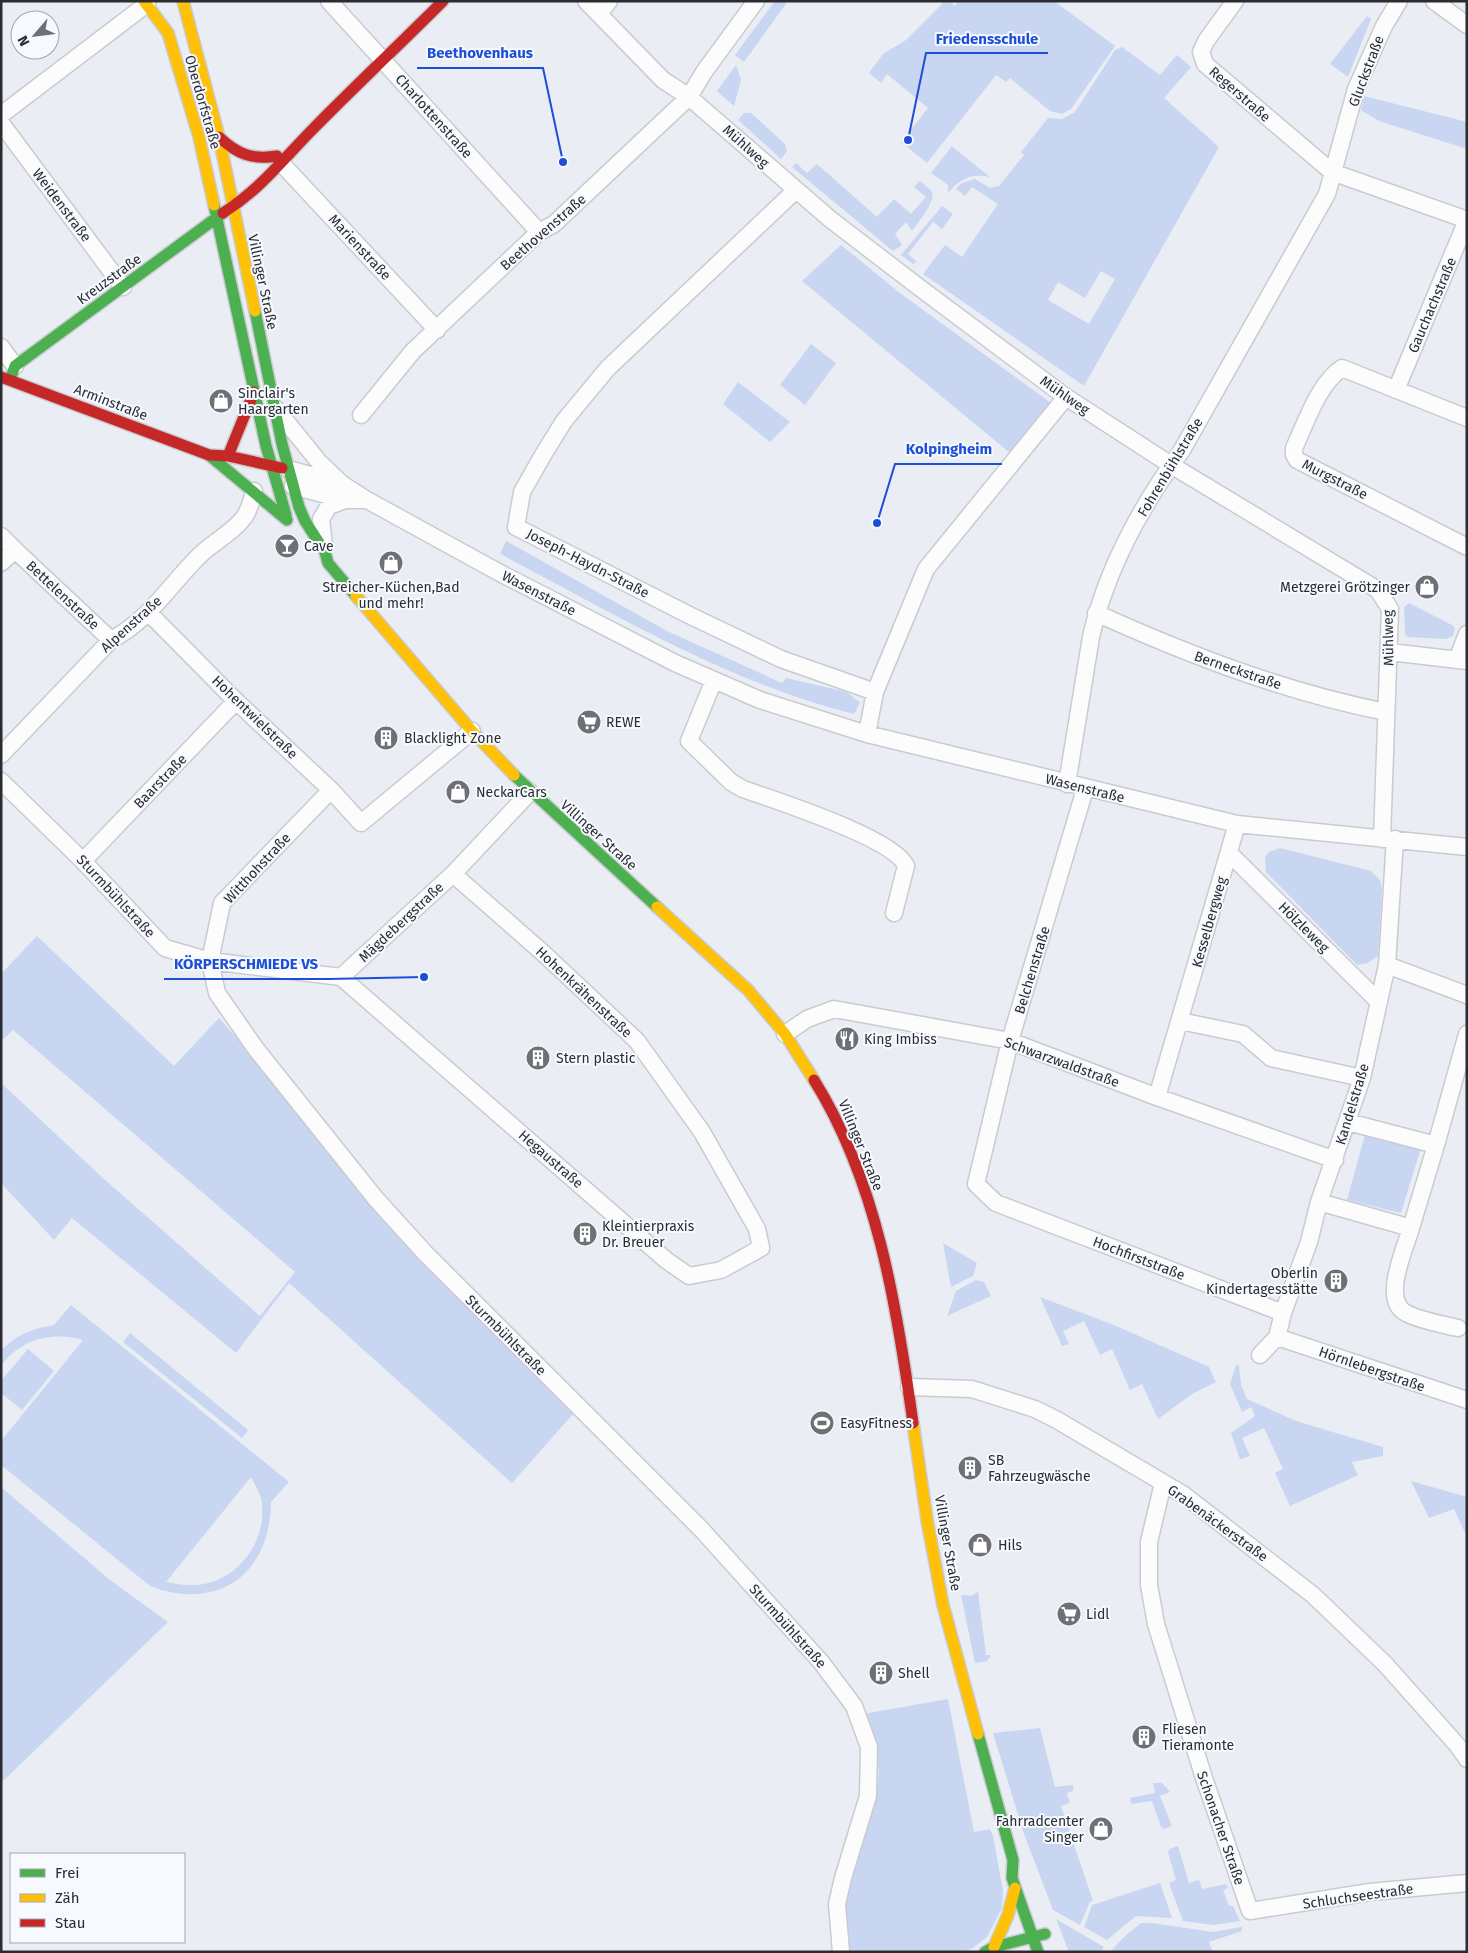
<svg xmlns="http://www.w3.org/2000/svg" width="1468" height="1953" viewBox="0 0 1468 1953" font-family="'Fira Sans',sans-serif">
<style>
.green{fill:#c8d6f2;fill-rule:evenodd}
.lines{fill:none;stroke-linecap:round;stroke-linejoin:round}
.street-casing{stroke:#c9cbd0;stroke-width:19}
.fast-casing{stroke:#c9cbd0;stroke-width:14}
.slow-casing{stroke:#c9cbd0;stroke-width:14}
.jam-casing{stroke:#c9cbd0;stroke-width:14}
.street{stroke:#fcfcfd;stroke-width:16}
.fast{stroke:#4caf50;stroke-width:11}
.slow{stroke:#ffc107;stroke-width:11}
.jam{stroke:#c62828;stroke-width:11}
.labels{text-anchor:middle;stroke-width:4;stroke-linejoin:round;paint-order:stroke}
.street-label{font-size:14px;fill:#2a2c31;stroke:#f6f9fe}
.poi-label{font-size:14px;fill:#2a2c31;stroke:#f6f9fe;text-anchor:start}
.leader{fill:none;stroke:#1d4ed8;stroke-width:2}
.callout-dot{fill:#1d4ed8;stroke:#f6f9fe;stroke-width:2}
.callout-label{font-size:15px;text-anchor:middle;font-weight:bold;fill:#1d4ed8;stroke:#f6f9fe;stroke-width:4;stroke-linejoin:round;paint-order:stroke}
</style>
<rect width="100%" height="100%" fill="#eaedf4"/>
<path class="green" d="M 775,1 L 788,1 L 744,62 L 735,55 Z
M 945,1 L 949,1 L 955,6 L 958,1 L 1054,1 L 1115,46 L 1071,109 L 1062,114 L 1050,111 L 1010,78 L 1006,82 L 996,75 L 927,163 L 901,142 L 928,108 L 887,74 L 881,83 L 869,73 L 883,54 L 906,40 Z
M 1367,16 L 1371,19 L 1348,77 L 1330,64 Z
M 1122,47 L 1160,75 L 1177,55 L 1191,67 L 1164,98 L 1219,147 L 1084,386 L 923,274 L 945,245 L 962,257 L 998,204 L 972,187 L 965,196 L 956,189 L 960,184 L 975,179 L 990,188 L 999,186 L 1024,155 L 1021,152 L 1048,118 L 1062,119 L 1075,112 L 1115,50 ZM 1101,271 L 1115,279 L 1089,324 L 1048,300 L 1058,282 L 1085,298 Z
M 736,65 L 741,80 L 734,106 L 717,91 Z
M 1364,96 L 1467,122 L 1467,149 L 1379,121 L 1361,110 Z
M 744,113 L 751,113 L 785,144 L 787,151 L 781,159 L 738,120 Z
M 952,146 L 955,149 L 990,177 C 971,173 960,179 948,193 L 948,185 L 931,173 Z
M 796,163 L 807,173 L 817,164 L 877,217 L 894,199 L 911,214 L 926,197 L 914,187 L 920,181 C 923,184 930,188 932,192 C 936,201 917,224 912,231 L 906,222 L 895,234 L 902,245 L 893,251 L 792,167 Z
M 942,206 L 953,214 L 942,229 L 933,222 L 908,254 L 917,262 L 913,264 L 901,255 Z
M 841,245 L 900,293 L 1051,403 L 1010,453 L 802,281 Z
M 811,344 L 836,363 L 805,405 L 780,385 Z
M 738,382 L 790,422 L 770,442 L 723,404 Z
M 506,541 L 667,631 L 782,683 L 786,678 L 847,692 L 860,703 L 854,714 C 725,681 617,615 500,554 Z
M 1409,603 L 1452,625 L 1455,628 L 1453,636 L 1446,639 L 1408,637 L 1405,634 L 1404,607 Z
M 1280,848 L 1371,871 L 1380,880 L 1382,889 L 1378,956 L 1367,963 L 1357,965 L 1266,872 L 1265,858 L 1269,852 Z
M 37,936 L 174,1066 L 219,1018 L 574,1413 L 512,1483 L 289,1283 L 236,1353 L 72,1218 L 54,1240 L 1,1183 L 1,1083 L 104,1179 L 260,1316 L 295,1272 L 13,1030 L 1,1041 L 1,974 Z
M 1366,1131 L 1421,1148 L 1401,1213 L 1347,1200 Z
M 943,1243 L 977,1263 L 973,1276 L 951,1287 Z
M 976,1280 L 984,1282 L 991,1296 L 947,1316 L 956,1291 Z
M 1040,1297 L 1114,1325 L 1209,1367 L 1216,1382 L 1192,1394 L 1158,1419 L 1142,1384 L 1130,1390 L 1112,1349 L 1100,1355 L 1084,1321 L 1063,1331 L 1069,1344 L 1062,1346 Z
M 71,1305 L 289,1482 L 271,1502 C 270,1575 218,1612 150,1586 L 1,1465 L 1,1441 L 83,1340 C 53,1331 20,1339 1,1366 L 1,1350 L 17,1337 L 35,1329 L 54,1325 ZM 251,1477 C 254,1483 259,1491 261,1498 C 269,1536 242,1577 204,1584 C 191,1587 178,1584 166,1582 Z
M 130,1333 L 248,1430 L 242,1438 L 123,1342 Z
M 28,1349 L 54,1371 L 22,1410 L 1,1393 L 1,1381 Z
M 1236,1365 L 1239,1366 L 1241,1385 L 1247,1399 L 1296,1421 L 1383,1447 L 1383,1456 L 1352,1462 L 1358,1475 L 1290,1506 L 1275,1473 L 1283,1469 L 1264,1428 L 1242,1438 L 1250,1456 L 1240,1459 L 1231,1433 L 1255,1416 L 1251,1407 L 1242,1412 L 1230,1384 Z
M 1411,1481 L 1467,1497 L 1467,1537 L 1454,1509 L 1429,1518 Z
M 1,1487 L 110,1580 L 168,1622 L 1,1783 Z
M 978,1592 L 986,1655 L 991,1655 L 987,1661 L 975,1663 L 961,1595 L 971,1596 Z
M 948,1699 L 974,1832 L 990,1829 L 993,1836 L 1003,1891 L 1002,1908 L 987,1937 L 973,1948 L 963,1952 L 850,1952 L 844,1925 L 844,1903 L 877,1792 L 879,1770 L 863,1714 Z
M 1040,1728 L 1055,1787 L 1073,1785 L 1073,1791 L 1067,1793 L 1070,1803 L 1061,1806 L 1093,1901 L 1090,1902 L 1080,1925 L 1053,1910 L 1024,1834 L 993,1733 Z
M 1153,1783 L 1162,1783 L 1170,1792 L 1160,1796 L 1172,1826 L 1164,1829 L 1161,1827 L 1152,1801 L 1131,1804 L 1130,1798 L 1155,1793 Z
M 1178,1846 L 1189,1883 L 1199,1880 L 1202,1889 L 1226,1884 L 1228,1888 L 1223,1890 L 1229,1906 L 1233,1906 L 1240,1921 L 1214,1925 L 1183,1921 L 1169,1883 L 1176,1880 L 1168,1852 L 1170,1849 Z
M 1160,1883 L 1172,1918 L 1136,1916 L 1107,1940 L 1084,1927 L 1092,1905 Z
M 1056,1919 L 1104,1947 L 1101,1952 L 1069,1952 Z
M 1141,1923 L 1152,1923 L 1213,1932 L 1242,1927 L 1242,1931 L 1209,1942 L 1213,1952 L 1110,1952 L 1124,1937 Z"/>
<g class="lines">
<defs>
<path id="street" d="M 329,1 L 539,232
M 586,1 L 663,80 L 689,97 L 830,219 L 920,288 L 1066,397 L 1171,465 L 1378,590 L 1390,609 L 1382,839
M 1235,1 L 1206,41 L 1201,52 L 1205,64 L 1332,172 L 1467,220
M 1434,1 L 1467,25
M 599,14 L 609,1
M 1,115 L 147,4
M 1,123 L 123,287
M 282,164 L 437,330
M 796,190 L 608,368 L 564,421 L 543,455 L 522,492 L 516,527 L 691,616 L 781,659 L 875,692
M 1,347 L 15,366
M 1396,390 L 1467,220
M 276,409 L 319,462 L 342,484 L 367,500 L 500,573 L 675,663 L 760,700 L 867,734 L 1237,824 L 1467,847
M 361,415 L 413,351 L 539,232 L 554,224 L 689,97 L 704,72 L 756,1
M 1467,418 L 1342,368 C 1318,384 1306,423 1294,448 L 1294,455 L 1297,460 L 1467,547
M 288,469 L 340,483
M 293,486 L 345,500 L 367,500
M 1,536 L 15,550
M 324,545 L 321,519 L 329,506 L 345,500
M 1,563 L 15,550 L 111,640
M 148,612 L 236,701 L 331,790 L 361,823 L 472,731
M 1096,613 C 1189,655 1285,692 1386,712
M 1390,652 L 1467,661
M 1457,660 L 1467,634
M 714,680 L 689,741 L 731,782 L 743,789 C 774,800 894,838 906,866 L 894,913
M 867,734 L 875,692 L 926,569 L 1066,397
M 1,755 L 111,640 C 148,621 170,585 199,556 C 213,542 234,532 245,516 C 250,508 252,500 254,491
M 1,781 L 83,861 L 165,948 L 210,961 L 341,977 L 453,874 L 530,792
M 1067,784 L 1091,637 C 1106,570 1142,505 1182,450 L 1327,194 L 1356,89 L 1384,26 L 1399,1
M 1085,789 L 1010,1041 L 976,1184 L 996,1203 L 1283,1313
M 331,790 L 222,903 L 210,961 L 217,993 L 256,1049 L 376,1199 L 425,1253 L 701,1529 L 821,1662 L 854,1706 L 869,1747 L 868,1796 L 843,1878 L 837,1904 L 841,1952
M 1229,853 L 1379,1002
M 83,861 L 236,701
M 1387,965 L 1467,995
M 341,977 L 666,1260 L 689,1276 L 721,1270 L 761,1248 L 757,1229 L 702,1132 L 637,1041 L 542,952 L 453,874
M 1180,1021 L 1243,1034 L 1271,1058 L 1362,1078
M 785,1034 L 807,1019 L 834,1009 L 1010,1041 L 1157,1097 L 1335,1160
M 1157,1097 L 1237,824
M 1436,1145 L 1467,1034
M 1319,1202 L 1411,1228 L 1436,1145 L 1348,1122
M 1411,1228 C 1405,1249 1381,1300 1406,1313 C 1421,1321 1442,1324 1458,1328
M 1277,1337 L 1467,1400
M 1260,1355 L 1277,1337 L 1283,1313 L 1309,1242 L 1319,1202 L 1362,1078 L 1387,965 L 1395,839
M 909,1387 L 972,1389 L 1035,1409 L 1057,1420 L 1184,1495 L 1313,1595 L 1385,1664 L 1458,1746 L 1467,1759
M 1163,1483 L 1149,1542 L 1149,1585 L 1156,1624 L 1204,1778 L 1250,1911 L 1370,1892 L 1467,1883"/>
<path id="fast" d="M 214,205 L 266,446 L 286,515
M 255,311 L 282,444 L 299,507 L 305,521 L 325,552 L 328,563 L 356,596
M 10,380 L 15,366 L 223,213
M 209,455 L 287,520
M 514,775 L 657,907
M 978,1734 L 1013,1860 L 1012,1878 L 1038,1952
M 985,1952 L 994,1947 L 1045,1934"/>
<path id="slow" d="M 144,1 L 168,33 L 199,137 L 214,205
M 183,1 L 219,137 L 255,311
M 356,596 L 472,731 L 514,775
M 657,907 L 748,990 L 785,1034 L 814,1080
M 913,1423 L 927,1520 L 943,1605 L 978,1734
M 994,1947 L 1008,1915 L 1015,1888"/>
<path id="jam" d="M 219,137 C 237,154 252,160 277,156
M 223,213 C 261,188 279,164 310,132 C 353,88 399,45 443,1
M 1,377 L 209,455 L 228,456 L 282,468
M 228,456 L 254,392
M 814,1080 C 877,1181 897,1307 913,1423"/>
</defs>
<use href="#street" class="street-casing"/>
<use href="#fast" class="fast-casing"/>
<use href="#slow" class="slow-casing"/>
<use href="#jam" class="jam-casing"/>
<use href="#street" class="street"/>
<use href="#fast" class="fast"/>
<use href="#slow" class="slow"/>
<use href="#jam" class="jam"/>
</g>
<defs>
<symbol id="shop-disc" viewBox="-11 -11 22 22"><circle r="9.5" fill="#6d7075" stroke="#f6f9fe"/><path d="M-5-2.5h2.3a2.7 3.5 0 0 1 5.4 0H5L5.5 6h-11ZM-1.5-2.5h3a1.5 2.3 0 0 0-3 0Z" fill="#fff"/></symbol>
<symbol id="bar-disc" viewBox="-11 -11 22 22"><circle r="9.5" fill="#6d7075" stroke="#f6f9fe"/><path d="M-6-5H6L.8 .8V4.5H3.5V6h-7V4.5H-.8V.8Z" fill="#fff"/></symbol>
<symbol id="supermarket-disc" viewBox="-11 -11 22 22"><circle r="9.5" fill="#6d7075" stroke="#f6f9fe"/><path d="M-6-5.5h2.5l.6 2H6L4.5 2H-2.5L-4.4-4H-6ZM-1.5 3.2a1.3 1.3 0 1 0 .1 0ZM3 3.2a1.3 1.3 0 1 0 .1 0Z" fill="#fff"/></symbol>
<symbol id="building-disc" viewBox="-11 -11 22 22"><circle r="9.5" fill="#6d7075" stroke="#f6f9fe"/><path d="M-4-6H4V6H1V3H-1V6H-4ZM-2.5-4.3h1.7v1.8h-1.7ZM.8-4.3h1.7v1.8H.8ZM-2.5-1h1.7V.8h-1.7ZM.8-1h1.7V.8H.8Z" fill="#fff"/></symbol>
<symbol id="restaurant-disc" viewBox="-11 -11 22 22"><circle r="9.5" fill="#6d7075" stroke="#f6f9fe"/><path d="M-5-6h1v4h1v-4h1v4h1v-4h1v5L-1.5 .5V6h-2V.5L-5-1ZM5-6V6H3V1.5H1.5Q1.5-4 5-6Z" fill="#fff"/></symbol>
<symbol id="stadium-disc" viewBox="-11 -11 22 22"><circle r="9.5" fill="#6d7075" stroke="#f6f9fe"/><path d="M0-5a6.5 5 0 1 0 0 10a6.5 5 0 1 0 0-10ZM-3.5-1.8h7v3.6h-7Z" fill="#fff"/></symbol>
</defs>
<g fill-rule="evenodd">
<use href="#shop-disc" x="207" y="387" width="28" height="28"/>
<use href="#bar-disc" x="273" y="532" width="28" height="28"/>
<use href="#shop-disc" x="377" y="549" width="28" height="28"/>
<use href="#shop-disc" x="1413" y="573" width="28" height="28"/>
<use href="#supermarket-disc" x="575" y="708" width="28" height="28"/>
<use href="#building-disc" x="372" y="724" width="28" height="28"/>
<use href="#shop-disc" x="444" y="778" width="28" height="28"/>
<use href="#restaurant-disc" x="833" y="1025" width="28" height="28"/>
<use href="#building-disc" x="524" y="1044" width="28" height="28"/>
<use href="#building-disc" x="571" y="1220" width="28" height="28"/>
<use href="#building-disc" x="1322" y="1267" width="28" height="28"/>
<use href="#stadium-disc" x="808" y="1409" width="28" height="28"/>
<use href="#building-disc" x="956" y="1454" width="28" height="28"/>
<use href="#shop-disc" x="966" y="1531" width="28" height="28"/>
<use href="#supermarket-disc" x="1055" y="1600" width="28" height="28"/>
<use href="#building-disc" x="867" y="1659" width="28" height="28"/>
<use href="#building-disc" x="1130" y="1723" width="28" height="28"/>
<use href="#shop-disc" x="1087" y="1815" width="28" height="28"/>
</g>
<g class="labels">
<g class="street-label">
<text transform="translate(1366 71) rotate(-69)" y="5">Gluckstraße</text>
<text transform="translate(1240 94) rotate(41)" y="5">Regerstraße</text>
<text transform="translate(203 102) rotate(74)" y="5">Oberdorfstraße</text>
<text transform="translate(434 116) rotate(48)" y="5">Charlottenstraße</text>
<text transform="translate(746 146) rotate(42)" y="5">Mühlweg</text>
<text transform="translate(62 205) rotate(53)" y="5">Weidenstraße</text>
<text transform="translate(543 232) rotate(-41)" y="5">Beethovenstraße</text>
<text transform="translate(360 247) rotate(47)" y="5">Marienstraße</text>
<text transform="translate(109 279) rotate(-36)" y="5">Kreuzstraße</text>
<text transform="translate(263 282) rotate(78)" y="5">Villinger Straße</text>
<text transform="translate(1432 305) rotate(-67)" y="5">Gauchachstraße</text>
<text transform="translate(1065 395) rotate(35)" y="5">Mühlweg</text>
<text transform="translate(111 402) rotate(21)" y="5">Arminstraße</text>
<text transform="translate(1170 467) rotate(-59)" y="5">Fohrenbühlstraße</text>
<text transform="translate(1335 479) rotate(27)" y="5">Murgstraße</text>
<text transform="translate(588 563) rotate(27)" y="5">Joseph-Haydn-Straße</text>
<text transform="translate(539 593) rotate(27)" y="5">Wasenstraße</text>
<text transform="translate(63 595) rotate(43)" y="5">Bettelenstraße</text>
<text transform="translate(131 624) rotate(-42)" y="5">Alpenstraße</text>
<text transform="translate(1388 638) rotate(-91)" y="5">Mühlweg</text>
<text transform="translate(1238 670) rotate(19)" y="5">Berneckstraße</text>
<text transform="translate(255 717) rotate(44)" y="5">Hohentwielstraße</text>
<text transform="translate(160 781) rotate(-46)" y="5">Baarstraße</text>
<text transform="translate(1085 788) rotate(14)" y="5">Wasenstraße</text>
<text transform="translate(599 835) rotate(42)" y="5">Villinger Straße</text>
<text transform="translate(257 868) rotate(-47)" y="5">Witthohstraße</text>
<text transform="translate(116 896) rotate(47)" y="5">Sturmbühlstraße</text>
<text transform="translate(401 922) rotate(-43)" y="5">Mägdebergstraße</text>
<text transform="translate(1209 922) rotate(-74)" y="5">Kesselbergweg</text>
<text transform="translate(1304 927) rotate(45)" y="5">Hölzleweg</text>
<text transform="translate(1032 970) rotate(-73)" y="5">Belchenstraße</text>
<text transform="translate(584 992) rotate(43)" y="5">Hohenkrähenstraße</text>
<text transform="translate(1062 1062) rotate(20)" y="5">Schwarzwaldstraße</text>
<text transform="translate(1352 1104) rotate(-73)" y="5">Kandelstraße</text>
<text transform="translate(861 1145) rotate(68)" y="5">Villinger Straße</text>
<text transform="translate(551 1159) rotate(41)" y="5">Hegaustraße</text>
<text transform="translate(1139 1258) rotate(21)" y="5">Hochfirststraße</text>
<text transform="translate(506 1335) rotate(45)" y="5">Sturmbühlstraße</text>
<text transform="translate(1372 1369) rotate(19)" y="5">Hörnlebergstraße</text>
<text transform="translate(1218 1523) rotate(36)" y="5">Grabenäckerstraße</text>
<text transform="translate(948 1543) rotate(80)" y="5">Villinger Straße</text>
<text transform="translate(788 1626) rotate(48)" y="5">Sturmbühlstraße</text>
<text transform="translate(1221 1828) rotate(71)" y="5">Schonacher Straße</text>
<text transform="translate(1358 1896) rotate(-8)" y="5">Schluchseestraße</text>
</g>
<g class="poi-label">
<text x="238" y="398">Sinclair's<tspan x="238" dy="16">Haargarten</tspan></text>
<text x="304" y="551">Cave</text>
<text x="391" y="592" text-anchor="middle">Streicher-Küchen,Bad<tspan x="391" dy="16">und mehr!</tspan></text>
<text x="1410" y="592" text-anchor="end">Metzgerei Grötzinger</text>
<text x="606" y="727">REWE</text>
<text x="404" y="743">Blacklight Zone</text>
<text x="476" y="797">NeckarCars</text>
<text x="864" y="1044">King Imbiss</text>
<text x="556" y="1063">Stern plastic</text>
<text x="602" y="1231">Kleintierpraxis<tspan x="602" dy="16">Dr. Breuer</tspan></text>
<text x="1318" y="1278" text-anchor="end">Oberlin<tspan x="1318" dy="16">Kindertagesstätte</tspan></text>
<text x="840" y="1428">EasyFitness</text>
<text x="988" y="1465">SB<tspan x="988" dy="16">Fahrzeugwäsche</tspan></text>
<text x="998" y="1550">Hils</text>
<text x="1086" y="1619">Lidl</text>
<text x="898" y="1678">Shell</text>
<text x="1162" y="1734">Fliesen<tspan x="1162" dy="16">Tieramonte</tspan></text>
<text x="1084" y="1826" text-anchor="end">Fahrradcenter<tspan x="1084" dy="16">Singer</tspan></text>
</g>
</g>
<path class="leader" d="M908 140L926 53H1048M563 162L543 68H417M877 523L895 464H1002M424 977L328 979H164"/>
<g class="callout-dot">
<circle cx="908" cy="140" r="5"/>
<circle cx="563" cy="162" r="5"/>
<circle cx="877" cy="523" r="5"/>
<circle cx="424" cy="977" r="5"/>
</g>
<g class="callout-label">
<text x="987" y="44">Friedensschule</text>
<text x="480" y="58">Beethovenhaus</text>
<text x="949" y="454">Kolpingheim</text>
<text x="246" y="969">KÖRPERSCHMIEDE VS</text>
</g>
<rect width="1468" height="1953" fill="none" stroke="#2a2c31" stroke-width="5"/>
<rect x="10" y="1853" width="175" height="90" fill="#f6f9fe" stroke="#a4a7ac"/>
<rect x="20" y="1869" width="25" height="8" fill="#4caf50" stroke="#a4a7ac"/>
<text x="55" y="1878" font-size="15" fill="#2a2c31">Frei</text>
<rect x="20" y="1894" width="25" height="8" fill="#ffc107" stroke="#a4a7ac"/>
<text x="55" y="1903" font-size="15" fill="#2a2c31">Zäh</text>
<rect x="20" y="1919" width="25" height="8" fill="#c62828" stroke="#a4a7ac"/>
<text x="55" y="1928" font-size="15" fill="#2a2c31">Stau</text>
<g transform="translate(35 35) rotate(242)"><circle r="24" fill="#f6f9fe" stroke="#a4a7ac"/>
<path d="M0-4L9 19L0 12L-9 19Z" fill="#6d7075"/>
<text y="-8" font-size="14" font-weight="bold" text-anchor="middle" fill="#2a2c31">N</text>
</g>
</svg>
